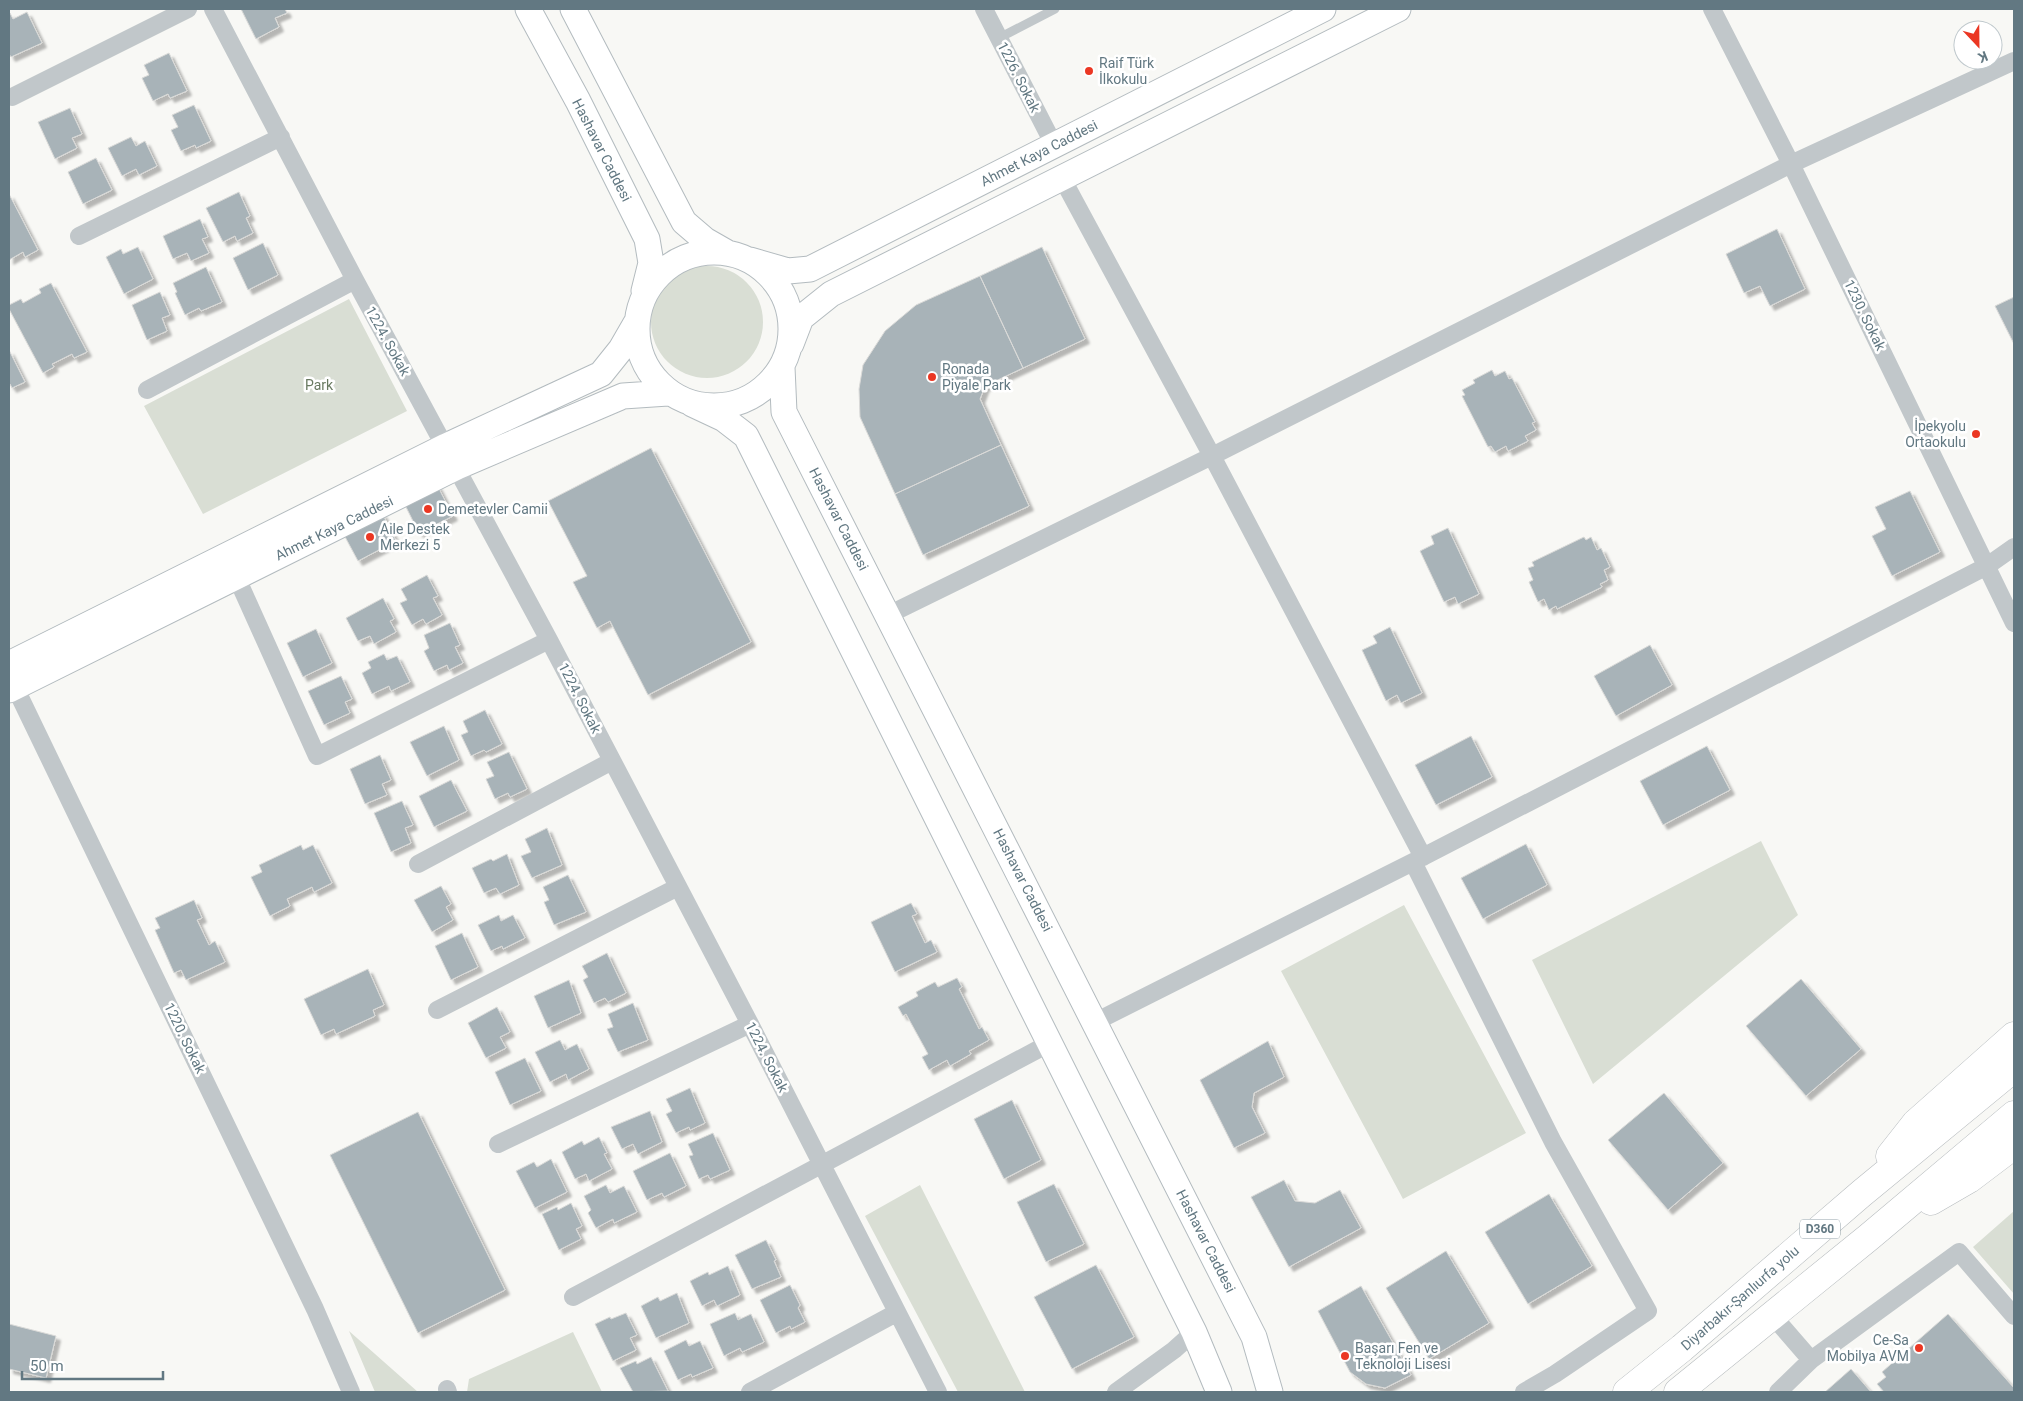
<svg xmlns="http://www.w3.org/2000/svg" width="2023" height="1401" viewBox="0 0 2023 1401" font-family="Roboto,sans-serif">
<style>
.green{fill:#d9ded4}
.building{fill:#a8b3b8;stroke:#dadad8;filter:url(#shadow)}
.lines{fill:none;stroke-linecap:round;stroke-linejoin:round}
.secondary-casing{stroke:#b3bbbf;stroke-width:27}
.trunk-casing{stroke:#b6bbbe;stroke-width:29}
.service{stroke:#c1c7ca;stroke-width:9}
.minor{stroke:#c1c7ca;stroke-width:18}
.secondary{stroke:#fff;stroke-width:25}
.trunk{stroke:#fff;stroke-width:28}
.poi-dot{fill:#eb3723;stroke:#fff;stroke-width:2}
.labels{text-anchor:middle;stroke-width:5;stroke-linejoin:round;paint-order:stroke}
.shield{fill:#fff;stroke:#91a0a8;stroke-width:1}
.shield-label{font-size:12px;font-weight:bold;fill:#627882}
.poi-label{font-size:14px;fill:#627882;stroke:#fff;text-anchor:start}
.street-label{font-size:14px;fill:#627882;stroke:#fff}
.park-label{font-size:14px;fill:#697a61;stroke:#fff}
</style>
<defs>
<filter id="shadow"><feDropShadow dx="4.5" dy="4.5" stdDeviation="1" flood-color="#0004"/></filter>
</defs>
<rect width="100%" height="100%" fill="#f8f8f5"/>
<path class="green" d="M651 322a56 56 0 1 1 112 0a56 56 0 1 1-112 0Z
M 349,299 L 407,411 L 203,514 L 144,406 Z
M 1761,841 L 1798,915 L 1593,1084 L 1532,960 Z
M 1404,905 L 1526,1133 L 1403,1199 L 1281,971 Z
M 920,1185 L 1025,1392 L 958,1392 L 865,1216 Z
M 2014,1211 L 2014,1294 L 1973,1247 Z
M 349,1331 L 418,1392 L 375,1392 Z
M 573,1332 L 602,1392 L 467,1392 L 469,1379 Z"/>
<path class="building" d="M 241,9 L 285,9 L 287,13 L 275,18 L 279,27 L 256,39 Z
M 27,12 L 42,43 L 11,57 L 9,54 L 9,14 L 10,13 L 13,19 Z
M 169,53 L 187,91 L 170,98 L 168,94 L 153,101 L 142,78 L 149,75 L 144,65 Z
M 194,105 L 211,141 L 196,148 L 195,145 L 181,151 L 171,130 L 178,127 L 172,115 Z
M 70,108 L 82,134 L 72,138 L 77,148 L 55,159 L 38,122 Z
M 131,137 L 136,146 L 145,141 L 157,166 L 139,175 L 136,169 L 122,176 L 108,148 Z
M 96,158 L 112,190 L 83,204 L 68,172 Z
M 239,192 L 250,216 L 246,218 L 253,233 L 237,241 L 235,236 L 223,242 L 206,208 Z
M 9,194 L 38,250 L 25,257 L 23,252 L 9,260 Z
M 200,219 L 208,237 L 202,239 L 209,253 L 191,261 L 187,253 L 173,259 L 163,236 Z
M 1777,229 L 1805,289 L 1770,306 L 1760,286 L 1744,293 L 1726,254 Z
M 263,243 L 278,275 L 248,290 L 233,258 Z
M 138,247 L 153,279 L 124,294 L 106,257 L 121,249 L 123,254 Z
M 1042,247 L 1085,339 L 1023,368 L 980,276 Z
M 206,267 L 222,302 L 201,311 L 199,308 L 185,315 L 175,293 L 177,292 L 173,283 Z
M 980,276 L 1023,368 L 985,386 L 980,399 L 1001,445 L 895,494 L 860,417 L 859,389 L 863,365 L 885,331 L 916,305 Z
M 51,283 L 87,352 L 74,358 L 72,354 L 52,364 L 54,367 L 43,373 L 9,309 L 9,305 L 21,299 L 23,303 L 41,293 L 39,289 Z
M 160,292 L 170,315 L 162,318 L 167,331 L 147,340 L 132,305 Z
M 2014,297 L 2014,344 L 1995,306 Z
M 9,350 L 25,382 L 12,388 L 10,384 L 9,385 Z
M 1492,370 L 1495,376 L 1505,371 L 1509,379 L 1512,378 L 1535,422 L 1532,423 L 1536,430 L 1525,436 L 1528,441 L 1508,451 L 1506,446 L 1495,452 L 1491,446 L 1488,447 L 1462,396 L 1465,395 L 1462,390 L 1475,383 L 1473,380 Z
M 1001,445 L 1029,506 L 923,555 L 895,494 Z
M 651,448 L 751,642 L 648,695 L 610,621 L 597,628 L 573,582 L 587,576 L 548,501 Z
M 437,485 L 453,516 L 419,533 L 404,503 Z
M 1910,491 L 1940,552 L 1892,576 L 1872,536 L 1886,529 L 1875,507 Z
M 382,513 L 396,541 L 358,561 L 343,533 Z
M 1448,528 L 1479,594 L 1458,604 L 1455,597 L 1444,602 L 1420,551 L 1434,544 L 1431,536 Z
M 1584,537 L 1586,540 L 1591,537 L 1597,550 L 1601,548 L 1610,567 L 1604,570 L 1608,580 L 1600,584 L 1602,587 L 1557,609 L 1556,606 L 1549,610 L 1544,599 L 1538,602 L 1529,582 L 1533,580 L 1528,568 L 1534,566 L 1532,562 Z
M 427,575 L 438,596 L 433,598 L 442,615 L 426,624 L 423,619 L 412,625 L 400,603 L 407,600 L 401,589 Z
M 383,598 L 394,619 L 390,621 L 396,632 L 374,644 L 370,636 L 358,641 L 346,618 Z
M 450,623 L 460,645 L 455,647 L 463,663 L 449,670 L 447,665 L 434,671 L 424,651 L 429,648 L 424,635 Z
M 1390,627 L 1422,693 L 1401,703 L 1397,695 L 1386,701 L 1362,650 L 1377,643 L 1373,636 Z
M 316,629 L 332,663 L 303,677 L 287,643 Z
M 1650,645 L 1672,685 L 1616,716 L 1594,676 Z
M 384,654 L 387,660 L 397,656 L 410,682 L 391,691 L 389,686 L 372,694 L 362,673 L 371,668 L 368,662 Z
M 341,676 L 352,699 L 345,702 L 350,713 L 324,725 L 308,691 Z
M 485,710 L 502,744 L 486,752 L 484,750 L 471,756 L 461,735 L 468,732 L 463,721 Z
M 444,726 L 459,760 L 427,776 L 410,742 Z
M 1471,736 L 1492,777 L 1436,805 L 1415,765 Z
M 1707,746 L 1730,790 L 1663,825 L 1640,781 Z
M 509,752 L 527,789 L 510,797 L 508,793 L 495,799 L 486,779 L 494,776 L 487,762 Z
M 380,755 L 391,780 L 382,784 L 387,795 L 365,804 L 350,769 Z
M 451,780 L 467,811 L 434,827 L 419,796 Z
M 402,801 L 413,825 L 405,828 L 411,843 L 391,852 L 374,813 Z
M 547,828 L 562,865 L 532,878 L 521,856 L 531,852 L 525,839 Z
M 1526,844 L 1547,885 L 1483,919 L 1461,878 Z
M 301,845 L 303,850 L 313,845 L 332,883 L 314,892 L 312,887 L 287,899 L 290,906 L 270,916 L 251,877 L 262,872 L 259,865 Z
M 507,854 L 519,885 L 500,894 L 496,888 L 484,893 L 472,868 L 491,859 L 493,861 Z
M 568,875 L 586,912 L 554,925 L 544,902 L 549,900 L 543,887 Z
M 441,886 L 451,904 L 446,907 L 453,920 L 432,932 L 414,900 Z
M 194,900 L 202,918 L 197,920 L 209,945 L 215,941 L 225,962 L 186,980 L 181,970 L 174,973 L 155,930 L 160,928 L 155,918 Z
M 911,903 L 917,914 L 912,916 L 925,943 L 931,940 L 937,952 L 895,972 L 871,922 Z
M 499,915 L 501,921 L 513,915 L 525,938 L 503,949 L 502,946 L 491,951 L 478,925 Z
M 462,933 L 478,967 L 451,980 L 435,946 Z
M 607,953 L 626,993 L 608,1002 L 605,998 L 594,1003 L 583,980 L 588,977 L 582,966 Z
M 368,969 L 384,1005 L 373,1010 L 375,1016 L 336,1034 L 334,1029 L 321,1035 L 304,999 Z
M 957,978 L 962,987 L 959,989 L 979,1029 L 982,1027 L 989,1040 L 969,1051 L 971,1054 L 950,1066 L 947,1060 L 929,1070 L 922,1057 L 928,1054 L 906,1014 L 903,1016 L 898,1007 L 918,996 L 916,992 L 935,982 L 938,987 Z
M 1801,979 L 1861,1049 L 1806,1096 L 1746,1026 Z
M 569,980 L 581,1013 L 548,1028 L 534,996 Z
M 633,1003 L 648,1040 L 618,1052 L 607,1029 L 613,1027 L 608,1014 Z
M 497,1007 L 510,1032 L 500,1037 L 506,1048 L 486,1058 L 468,1023 Z
M 560,1040 L 565,1050 L 577,1044 L 589,1069 L 568,1080 L 566,1074 L 550,1082 L 535,1052 Z
M 1268,1041 L 1284,1077 L 1254,1093 L 1252,1107 L 1265,1133 L 1234,1148 L 1200,1080 Z
M 525,1058 L 541,1091 L 510,1105 L 495,1072 Z
M 690,1088 L 705,1123 L 690,1130 L 689,1127 L 676,1133 L 666,1114 L 672,1111 L 666,1099 Z
M 1664,1093 L 1723,1163 L 1668,1210 L 1608,1140 Z
M 1012,1100 L 1041,1160 L 1004,1179 L 974,1119 Z
M 650,1111 L 662,1142 L 638,1154 L 633,1144 L 622,1149 L 611,1127 Z
M 418,1112 L 505,1290 L 418,1333 L 330,1155 Z
M 713,1133 L 730,1170 L 710,1179 L 708,1175 L 699,1179 L 689,1156 L 693,1155 L 688,1144 Z
M 599,1137 L 607,1153 L 604,1154 L 612,1169 L 589,1181 L 586,1174 L 575,1179 L 562,1152 L 582,1141 L 584,1145 Z
M 670,1153 L 686,1186 L 664,1197 L 662,1193 L 647,1200 L 633,1171 Z
M 551,1159 L 567,1192 L 535,1208 L 516,1171 L 534,1162 L 537,1167 Z
M 1284,1180 L 1295,1201 L 1315,1203 L 1340,1190 L 1361,1228 L 1289,1267 L 1251,1197 Z
M 1054,1184 L 1084,1244 L 1046,1262 L 1017,1202 Z
M 606,1185 L 610,1193 L 624,1186 L 637,1212 L 614,1223 L 613,1219 L 596,1228 L 588,1213 L 591,1210 L 584,1196 Z
M 1549,1194 L 1592,1266 L 1528,1304 L 1485,1232 Z
M 571,1203 L 582,1226 L 576,1229 L 581,1239 L 559,1250 L 542,1214 L 557,1207 L 558,1210 Z
M 766,1240 L 776,1260 L 774,1261 L 781,1277 L 752,1289 L 735,1255 Z
M 1446,1251 L 1489,1323 L 1429,1359 L 1386,1288 Z
M 1096,1265 L 1134,1337 L 1072,1369 L 1034,1297 Z
M 728,1266 L 740,1295 L 717,1306 L 714,1300 L 702,1306 L 690,1281 L 708,1272 L 709,1275 Z
M 790,1285 L 800,1305 L 798,1308 L 805,1322 L 791,1329 L 790,1326 L 776,1333 L 760,1300 Z
M 1361,1286 L 1411,1375 L 1385,1388 L 1366,1384 L 1350,1372 L 1318,1311 Z
M 677,1293 L 689,1323 L 656,1338 L 641,1306 L 658,1297 L 660,1301 Z
M 626,1313 L 637,1335 L 630,1338 L 636,1350 L 613,1361 L 595,1324 L 610,1317 L 611,1319 Z
M 735,1313 L 738,1320 L 751,1314 L 764,1342 L 742,1352 L 740,1348 L 724,1356 L 710,1324 Z
M 1948,1314 L 2014,1388 L 2014,1392 L 1884,1392 L 1877,1384 L 1886,1377 L 1882,1372 Z
M 9,1324 L 56,1336 L 46,1378 L 9,1369 Z
M 686,1340 L 689,1346 L 700,1341 L 713,1368 L 692,1377 L 691,1374 L 678,1380 L 664,1351 Z
M 651,1357 L 668,1391 L 633,1392 L 620,1368 L 636,1361 L 637,1364 Z
M 1851,1369 L 1871,1392 L 1825,1392 Z"/>
<g class="lines">
<defs>
<path id="secondary" d="M 528,9 L 578,101 L 647,239 L 651,263 L 644,291
M 573,9 L 684,222 L 705,240 L 726,252
M637 329a77 77 0 1 1 154 0a77 77 0 1 1-154 0Z
M 750,260 L 788,271 L 810,269 L 1323,9
M 791,344 L 801,318 L 831,294 L 1398,9
M 782,367 L 784,412 L 1254,1337 L 1270,1392
M 692,404 L 724,419 L 746,436 L 1194,1332 L 1219,1392
M 9,664 L 446,446 L 601,374 L 621,349 L 636,323
M 9,690 L 457,467 L 623,396 L 668,393"/>
<path id="trunk" d="M 1890,1156 L 1916,1123 L 2014,1036
M 1931,1201 L 1969,1179 L 2014,1145
M 1627,1392 L 1682,1348 L 1862,1193 L 2014,1068
M 1678,1392 L 1869,1237 L 2014,1115"/>
</defs>
<use href="#secondary" class="secondary-casing"/>
<use href="#trunk" class="trunk-casing"/>
<path class="service" d="M 999,38 L 1055,9"/>
<path class="minor" d="M 213,9 L 355,280 L 549,640 L 750,1024 L 938,1392
M 984,9 L 1054,145
M 1712,9 L 1791,164 L 2014,623
M 12,97 L 188,9
M 1062,178 L 1212,456 L 1423,857
M 79,236 L 281,137
M 147,390 L 355,280
M 232,567 L 317,756 L 549,640
M 888,615 L 1212,456 L 1791,164 L 2014,61
M 15,687 L 315,1309 L 351,1392
M 1413,862 L 1553,1142 L 1648,1311 L 1555,1374 L 1524,1392
M 418,864 L 612,761
M 437,1010 L 678,887
M 1095,1022 L 1413,862 L 1987,566 L 2014,547
M 498,1144 L 750,1024
M 573,1297 L 1050,1043
M 1772,1315 L 1811,1360
M 447,1389 L 448,1392
M 750,1392 L 896,1313
M 1116,1392 L 1174,1350 L 1194,1332
M 1778,1392 L 1811,1360 L 1959,1252 L 2014,1316"/>
<use href="#secondary" class="secondary"/>
<use href="#trunk" class="trunk"/>
</g>
<g class="poi-dot">
<circle cx="1089" cy="71" r="5"/>
<circle cx="932" cy="377" r="5"/>
<circle cx="1976" cy="434" r="5"/>
<circle cx="428" cy="509" r="5"/>
<circle cx="370" cy="537" r="5"/>
<circle cx="1919" cy="1348" r="5"/>
<circle cx="1345" cy="1356" r="5"/>
</g>
<g class="labels">
<rect class="shield" x="1800" y="1219.5" width="40" height="19" rx="4"/>
<g class="shield-label">
<text x="1820" y="1233">D360</text>
</g>
<g class="poi-label">
<text x="1099" y="68">Raif Türk<tspan x="1099" dy="16">İlkokulu</tspan></text>
<text x="942" y="374">Ronada<tspan x="942" dy="16">Piyale Park</tspan></text>
<text x="1966" y="431" text-anchor="end">İpekyolu<tspan x="1966" dy="16">Ortaokulu</tspan></text>
<text x="438" y="514">Demetevler Camii</text>
<text x="380" y="534">Aile Destek<tspan x="380" dy="16">Merkezi 5</tspan></text>
<text x="1909" y="1345" text-anchor="end">Ce-Sa<tspan x="1909" dy="16">Mobilya AVM</tspan></text>
<text x="1355" y="1353">Başarı Fen ve<tspan x="1355" dy="16">Teknoloji Lisesi</tspan></text>
</g>
<g class="street-label">
<text transform="translate(1019 77) rotate(63)" y="5">1226. Sokak</text>
<text transform="translate(602 150) rotate(63)" y="5">Hashavar Caddesi</text>
<text transform="translate(1039 153) rotate(-27)" y="5">Ahmet Kaya Caddesi</text>
<text transform="translate(1865 315) rotate(64)" y="5">1230. Sokak</text>
<text transform="translate(388 341) rotate(61)" y="5">1224. Sokak</text>
<text transform="translate(839 519) rotate(63)" y="5">Hashavar Caddesi</text>
<text transform="translate(334 528) rotate(-26)" y="5">Ahmet Kaya Caddesi</text>
<text transform="translate(580 698) rotate(63)" y="5">1224. Sokak</text>
<text transform="translate(1023 880) rotate(63)" y="5">Hashavar Caddesi</text>
<text transform="translate(185 1038) rotate(64)" y="5">1220. Sokak</text>
<text transform="translate(767 1057) rotate(63)" y="5">1224. Sokak</text>
<text transform="translate(1206 1241) rotate(63)" y="5">Hashavar Caddesi</text>
<text transform="translate(1740 1298) rotate(-41)" y="5">Diyarbakır-Şanlıurfa yolu</text>
</g>
<g class="park-label">
<text x="319" y="390">Park</text>
</g>
</g>
<rect width="2023" height="1401" fill="none" stroke="#627882" stroke-width="20"/>
<g transform="translate(1978 45) rotate(158)"><circle r="24" fill="#ffffff" stroke="#c0c9cd"/>
<path d="M0-4L9 19L0 12L-9 19Z" fill="#eb3723"/>
<text y="-8" font-size="14" font-weight="bold" text-anchor="middle" fill="#627882">K</text>
</g>
<path d="M22 1371v8h141v-8" fill="none" stroke="#627882" stroke-width="2.5"/>
<text x="30" y="1371" font-size="15" fill="#627882" stroke="#ffffff" stroke-width="4" paint-order="stroke">50 m</text>
</svg>
